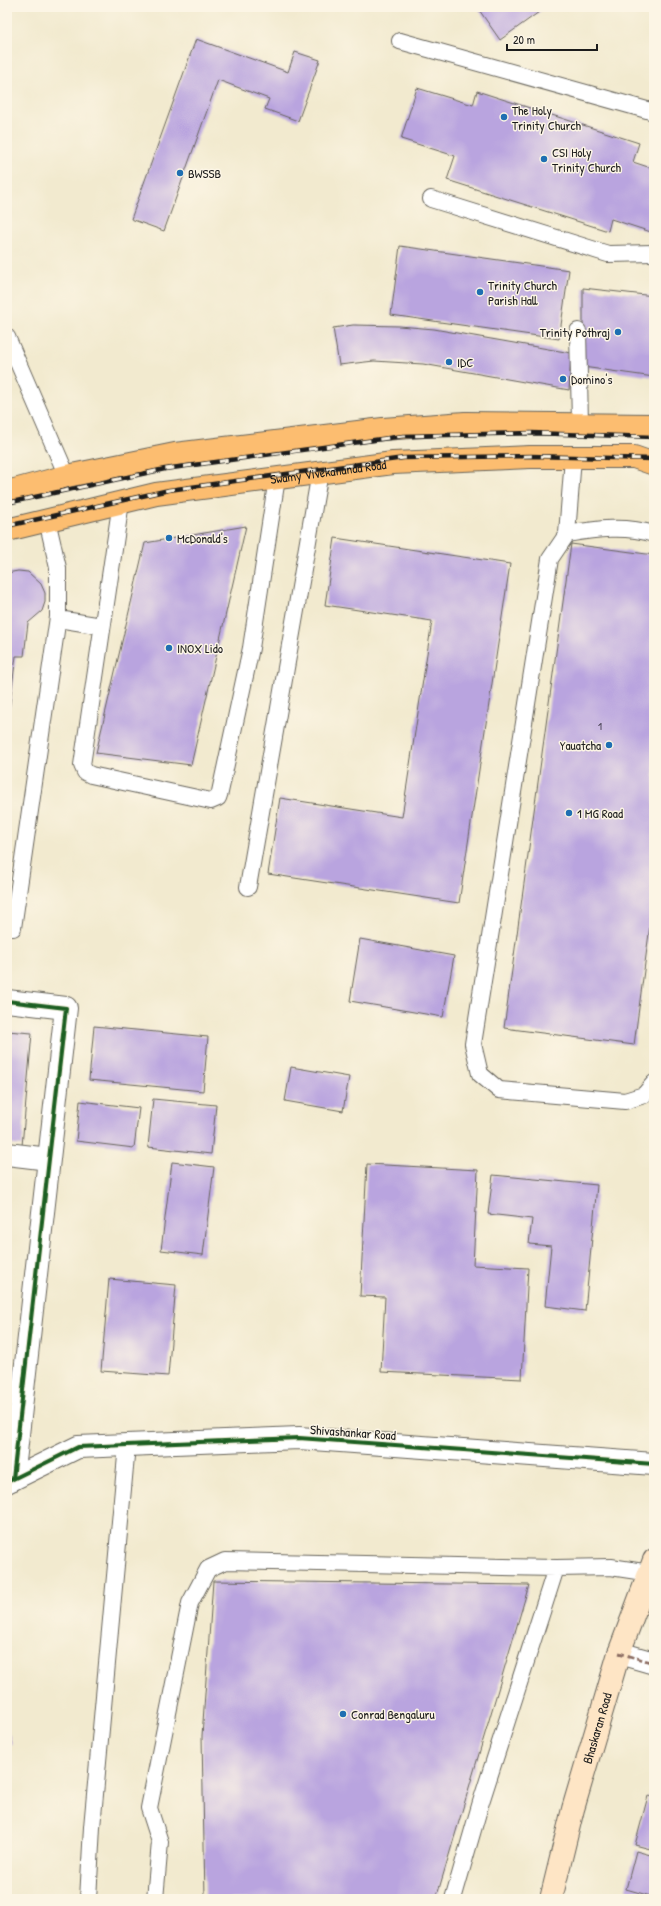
<svg xmlns="http://www.w3.org/2000/svg" width="661" height="1906" viewBox="0 0 661 1906" font-family="'Patrick Hand',sans-serif">
<style>
.building{fill:#b9a4df}
.lines{fill:none;stroke-linecap:round;stroke-linejoin:round}
.service-casing{stroke:#67645b;stroke-width:18}
.minor-casing{stroke:#67645b;stroke-width:24}
.tertiary-casing{stroke:#67645b;stroke-width:24}
.secondary-casing{stroke:#67645b;stroke-width:24}
.primary-casing{stroke:#67645b;stroke-width:24}
.service{stroke:#fff;stroke-width:16}
.minor{stroke:#fff;stroke-width:22}
.tertiary{stroke:#fff;stroke-width:22}
.secondary{stroke:#fee5c5;stroke-width:22}
.primary{stroke:#fcbd6f;stroke-width:22}
.rail-casing{stroke:#1c1c1c;stroke-width:4.5}
.rail{stroke:#fcf5e5;stroke-width:3;stroke-dasharray:9;stroke-linecap:butt}
.quiet{stroke:#8d6e63;stroke-width:3;stroke-dasharray:6 3;stroke-linecap:butt}
.cycleway-casing{stroke:#fcf5e5;stroke-width:6}
.cycleway{stroke:#1b5e20;stroke-width:4}
.poi-dot{fill:#1f6fb2;stroke:#fcf5e5;stroke-width:1.5}
.labels{text-anchor:middle;stroke-width:3;stroke-linejoin:round;paint-order:stroke}
.number-label{font-size:11px;fill:#433e4d}
.poi-label{font-size:13px;fill:#1c1c1c;stroke:#fcf5e5;text-anchor:start}
.street-label{font-size:13px;fill:#1c1c1c;stroke:#fcf5e5}
</style>
<rect width="100%" height="100%" fill="#fcf5e5"/>
<filter id="ink" filterUnits="userSpaceOnUse"><feTurbulence type="fractalNoise" baseFrequency=".025" numOctaves="2"/><feDisplacementMap in="SourceGraphic" scale="8" xChannelSelector="R" yChannelSelector="G"/><feConvolveMatrix kernelMatrix="1 2 1 2 8 2 1 2 1" color-interpolation-filters="sRGB"/></filter>
<filter id="wash" filterUnits="userSpaceOnUse"><feTurbulence type="fractalNoise" baseFrequency=".012" numOctaves="4" result="noise"/><feDisplacementMap in="SourceGraphic" scale="16" xChannelSelector="R" yChannelSelector="G"/><feGaussianBlur stdDeviation="0.9" result="paint"/><feColorMatrix in="noise" values="0 0 0 0 0 0 0 0 0 0 0 0 0 0 0 0 0 1.4 0 .05"/><feComposite in="paint" operator="in"/></filter>
<g filter="url(#wash)">
<rect width="100%" height="100%" fill="#f2eacf"/>
<g id="blocks">
<path class="building" d="M 477,7 L 546,7 L 500,40 Z
M 196,39 L 288,72 L 295,52 L 320,60 L 298,121 L 265,109 L 269,99 L 218,80 L 164,231 L 131,219 Z
M 417,88 L 473,105 L 477,91 L 639,143 L 633,162 L 654,169 L 654,233 L 611,219 L 608,231 L 447,180 L 455,156 L 401,139 Z
M 400,246 L 569,270 L 559,339 L 391,315 Z
M 583,288 L 654,296 L 654,377 L 583,367 Z
M 353,325 L 399,326 L 434,329 L 571,353 L 569,390 L 423,364 L 374,361 L 339,365 L 333,328 Z
M 246,526 L 191,765 L 96,753 L 145,543 Z
M 335,538 L 510,564 L 459,903 L 268,874 L 280,798 L 402,817 L 432,621 L 325,605 Z
M 571,544 L 654,555 L 654,896 L 634,1045 L 504,1028 Z
M 18,571 L 28,572 L 41,584 L 45,593 L 45,602 L 42,611 L 28,623 L 24,656 L 16,656 L 7,726 L 7,573 Z
M 360,939 L 454,956 L 443,1017 L 350,1001 Z
M 94,1026 L 208,1037 L 203,1091 L 89,1080 Z
M 7,1031 L 32,1033 L 22,1146 L 7,1144 Z
M 291,1067 L 349,1077 L 343,1111 L 285,1101 Z
M 153,1099 L 216,1105 L 211,1154 L 148,1147 Z
M 80,1101 L 139,1108 L 134,1148 L 76,1141 Z
M 172,1162 L 214,1167 L 203,1255 L 161,1250 Z
M 367,1164 L 478,1170 L 473,1265 L 528,1268 L 522,1379 L 381,1372 L 385,1297 L 360,1296 Z
M 493,1175 L 597,1185 L 585,1311 L 545,1306 L 551,1246 L 529,1244 L 532,1219 L 488,1214 Z
M 109,1279 L 176,1285 L 168,1376 L 101,1371 Z
M 213,1581 L 529,1585 L 436,1899 L 205,1899 L 202,1736 Z
M 7,1728 L 12,1744 L 7,1745 Z
M 648,1796 L 654,1797 L 654,1850 L 635,1845 Z
M 636,1851 L 654,1856 L 654,1897 L 626,1889 Z"/>
</g>
</g>
<g filter="url(#ink)">
<use href="#blocks" fill-opacity="0" stroke="#67645b" stroke-width="1"/>
<g class="lines">
<defs>
<path id="service" d="M 400,41 L 654,112
M 431,199 L 608,254 L 654,253
M 578,331 L 580,423
M 7,337 L 67,476
M 121,502 L 82,765 L 85,772 L 91,775 L 211,801 L 218,798 L 220,792 L 251,648 L 277,478
M 567,534 L 573,458
M 654,534 C 625,525 596,529 567,534 L 550,559 L 473,1044 L 480,1074 L 499,1090 L 625,1101 L 644,1095 L 654,1083
M 58,619 L 102,626
M 248,887 L 320,472
M 13,928 L 58,617 L 58,568 L 47,520
M 88,1899 L 92,1827 L 127,1445
M 155,1899 L 160,1842 L 149,1808 L 190,1603 L 208,1569 L 225,1561 L 556,1568
M 453,1899 L 481,1802 L 556,1568 L 611,1567 L 650,1573"/>
<path id="minor" d="M 7,1001 L 66,1008 L 13,1479
M 7,1154 L 49,1159
M 619,1653 L 654,1663"/>
<path id="tertiary" d="M 7,1482 L 78,1447 L 299,1438 L 654,1464"/>
<g id="secondary">
<path id="s1" d="M 551,1899 L 573,1809 L 619,1653 L 654,1560"/>
</g>
<g id="primary">
<path d="M 7,492 L 67,476 L 175,454 L 383,429 L 465,423 L 654,425"/>
<path id="s2" d="M 7,530 L 156,494 L 393,463 L 530,457 L 634,457 L 654,464"/>
</g>
</defs>
<use href="#service" class="service-casing"/>
<use href="#minor" class="minor-casing"/>
<use href="#tertiary" class="tertiary-casing"/>
<use href="#secondary" class="secondary-casing"/>
<use href="#primary" class="primary-casing"/>
<use href="#service" class="service"/>
<use href="#minor" class="minor"/>
<use href="#tertiary" class="tertiary"/>
<use href="#secondary" class="secondary"/>
<use href="#primary" class="primary"/>
<defs>
<path id="rail" d="M 7,503 L 165,469 L 403,436 L 531,433 L 654,437
M 7,526 L 169,490 L 404,458 L 531,456 L 654,459"/>
</defs>
<use href="#rail" class="rail-casing"/>
<use href="#rail" class="rail"/>
<path class="quiet" d="M 619,1653 L 654,1663"/>
<defs>
<path id="cycleway" d="M 7,1001 L 66,1008 L 13,1479
M 7,1482 L 78,1447 L 299,1438 L 654,1464"/>
</defs>
<use href="#cycleway" class="cycleway-casing"/>
<use href="#cycleway" class="cycleway"/>
</g>
</g>
<g class="poi-dot">
<circle cx="504" cy="117" r="4"/>
<circle cx="544" cy="159" r="4"/>
<circle cx="180" cy="173" r="4"/>
<circle cx="480" cy="292" r="4"/>
<circle cx="618" cy="332" r="4"/>
<circle cx="449" cy="362" r="4"/>
<circle cx="563" cy="379" r="4"/>
<circle cx="169" cy="538" r="4"/>
<circle cx="169" cy="648" r="4"/>
<circle cx="609" cy="745" r="4"/>
<circle cx="569" cy="813" r="4"/>
<circle cx="343" cy="1714" r="4"/>
</g>
<g class="labels">
<g class="number-label">
<text x="600" y="730">1</text>
</g>
<g class="poi-label">
<text x="512" y="115">The Holy<tspan x="512" dy="15">Trinity Church</tspan></text>
<text x="552" y="157">CSI Holy<tspan x="552" dy="15">Trinity Church</tspan></text>
<text x="188" y="178">BWSSB</text>
<text x="488" y="290">Trinity Church<tspan x="488" dy="15">Parish Hall</tspan></text>
<text x="610" y="337" text-anchor="end">Trinity Pothraj</text>
<text x="457" y="367">IDC</text>
<text x="571" y="384">Domino's</text>
<text x="177" y="543">McDonald's</text>
<text x="177" y="653">INOX Lido</text>
<text x="601" y="750" text-anchor="end">Yauatcha</text>
<text x="577" y="818">1 MG Road</text>
<text x="351" y="1719">Conrad Bengaluru</text>
</g>
<g class="street-label">
<text dy="5" stroke="none"><textPath href="#s2" startOffset="327">Swamy Vivekananda Road</textPath></text>
<text transform="translate(353 1432) rotate(4)" y="5">Shivashankar Road</text>
<text dy="5" stroke="none"><textPath href="#s1" startOffset="177">Bhaskaran Road</textPath></text>
</g>
</g>
<rect width="661" height="1906" fill="none" stroke="#fcf5e5" stroke-width="24"/>
<path d="M507 44v6h90v-6" fill="none" stroke="#1c1c1c" stroke-width="2"/>
<text x="513" y="44" font-size="12" fill="#1c1c1c" stroke="#fcf5e5" stroke-width="3" paint-order="stroke">20 m</text>
</svg>
